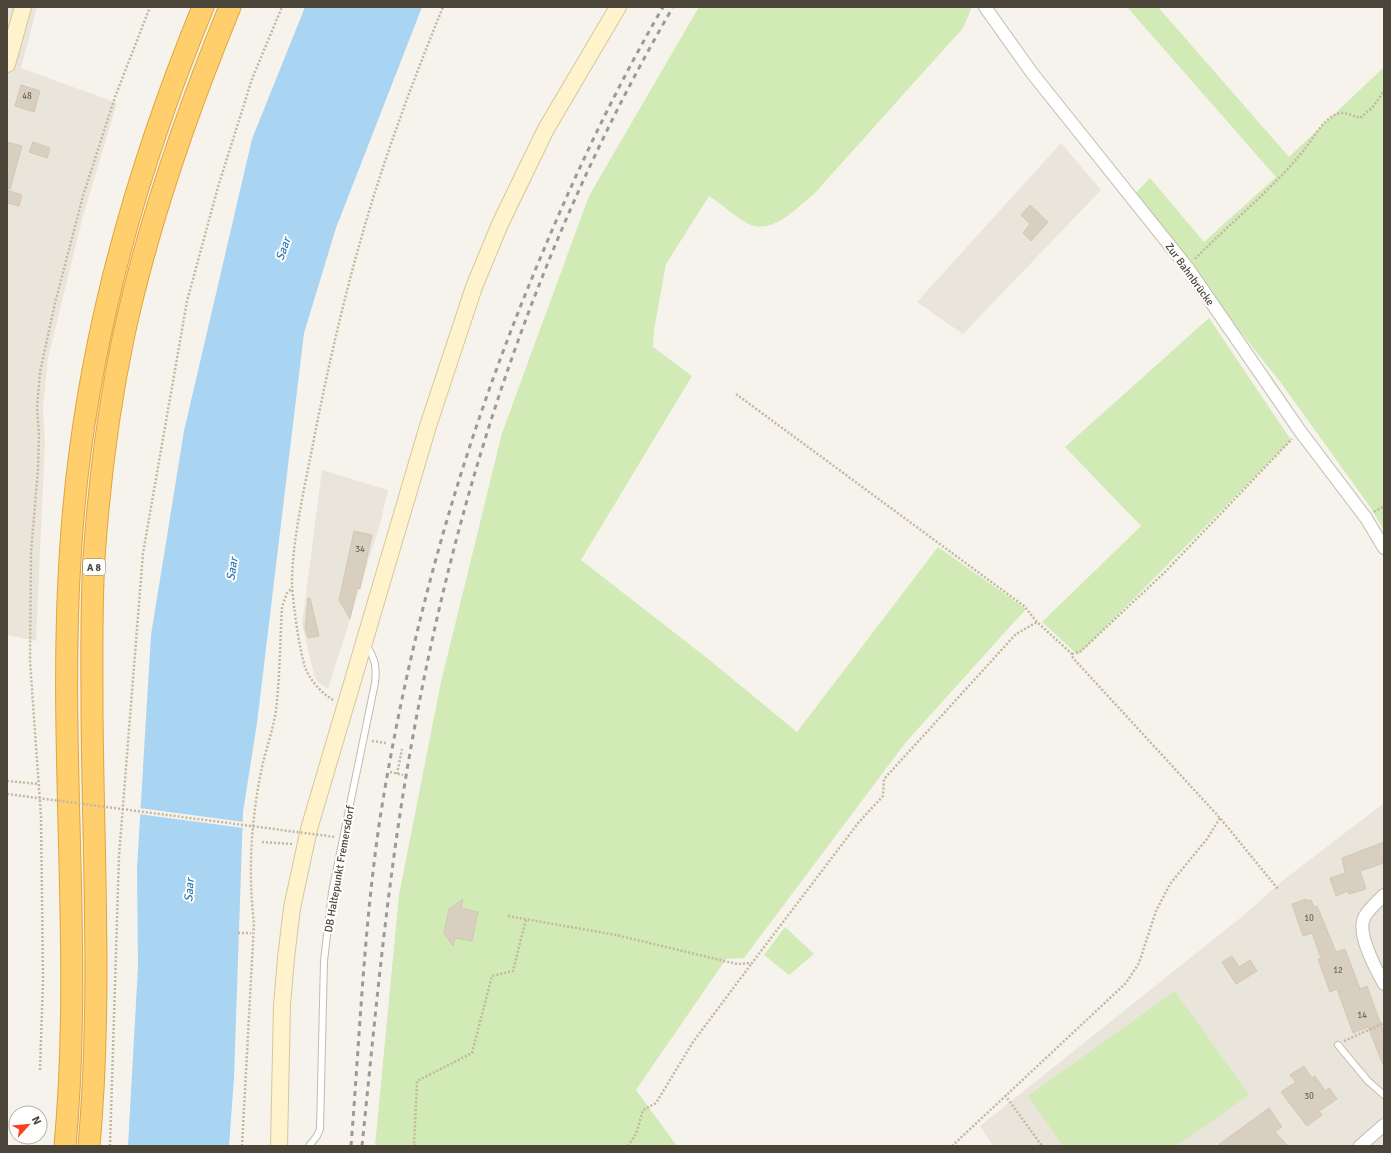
<svg xmlns="http://www.w3.org/2000/svg" width="1391" height="1153" viewBox="0 0 1391 1153" font-family="Signika,sans-serif">
<style>
.residential{fill:#eae5da}
.green{fill:#d2eab5}
.water{fill:#a9d4f2}
.pier{fill:#f6f3ec}
.building{fill:#d8cfc1;stroke:#d3c7b4}
.lines{fill:none;stroke-linecap:round;stroke-linejoin:round}
.lane-casing{stroke:#c2bbae;stroke-width:8}
.street-casing{stroke:#c2bbae;stroke-width:14}
.secondary-casing{stroke:#d6c79b;stroke-width:18}
.highway-casing{stroke:#e0a43c;stroke-width:23}
.path{stroke:#c4b79f;stroke-width:2.5;stroke-dasharray:2 2;stroke-linecap:butt}
.lane{stroke:#fff;stroke-width:6}
.street{stroke:#fff;stroke-width:12}
.secondary{stroke:#fff3cd;stroke-width:16}
.highway{stroke:#ffcf6e;stroke-width:21}
.rail{stroke:#9a9a9a;stroke-width:3;stroke-dasharray:5 5;stroke-linecap:butt}
.path-bridge{stroke:#c4b79f;stroke-width:2.5;stroke-dasharray:2 2;stroke-linecap:butt}
.labels{text-anchor:middle;stroke-width:4;stroke-linejoin:round;paint-order:stroke}
.number-label{font-size:9px;fill:#6e675b}
.shield{fill:#fff;stroke:#817c74;stroke-width:1}
.shield-label{font-size:10px;font-weight:bold;fill:#4b4439}
.street-label{font-size:11px;fill:#4b4439;stroke:#fff}
.water-label{font-size:12px;font-style:italic;fill:#2e7ab2;stroke:#fff}
</style>
<rect width="100%" height="100%" fill="#f6f3ec"/>
<path class="residential" d="M 7,7 L 37,7 L 21,68 L 117,103 L 83,216 L 48,358 L 43,407 L 45,442 L 36,641 L 7,635 Z
M 1061,143 L 1101,190 L 963,334 L 917,302 Z
M 322,470 L 388,490 L 380,524 L 328,689 L 318,682 L 314,675 L 302,624 Z
M 1384,803 L 1384,1146 L 993,1146 L 980,1126 L 1244,915 L 1286,878 Z"/>
<path class="green" d="M 699,7 L 972,7 L 963,28 L 813,195 C 796,208 773,235 749,224 C 735,217 722,204 709,196 L 666,264 L 654,330 L 653,347 L 692,376 L 581,560 L 707,658 L 797,732 L 938,547 L 1026,609 L 906,742 L 744,958 L 726,959 L 636,1090 L 677,1146 L 375,1146 L 399,895 L 441,682 L 502,433 L 589,196 Z
M 1127,7 L 1158,7 L 1289,157 L 1384,67 L 1384,531 L 1371,508 L 1281,383 L 1133,196 L 1150,178 L 1204,242 L 1276,177 Z
M 1209,318 L 1291,440 L 1078,655 L 1042,622 L 1141,526 L 1065,447 Z
M 785,927 L 814,954 L 789,975 L 764,955 Z
M 1175,991 L 1249,1095 L 1176,1146 L 1063,1146 L 1028,1096 Z"/>
<path class="water" d="M 305,7 L 422,7 L 336,228 L 304,333 L 257,723 L 243,812 L 234,1078 L 229,1146 L 128,1146 L 138,967 L 137,868 L 151,635 L 184,431 L 252,139 Z"/>
<path class="pier" d="M 139,808 L 244,822 L 244,828 L 138,814 Z"/>
<path class="building" d="M 21,85 L 40,91 L 34,112 L 15,106 Z
M 7,142 L 22,146 L 10,189 L 7,188 Z
M 33,142 L 50,148 L 47,158 L 29,152 Z
M 7,190 L 22,195 L 19,206 L 7,203 Z
M 1030,205 L 1048,222 L 1031,241 L 1023,233 L 1030,224 L 1021,215 Z
M 354,531 L 372,535 L 360,589 L 357,588 L 350,619 L 339,600 Z
M 308,598 L 310,598 L 319,636 L 308,638 L 305,628 Z
M 1384,842 L 1384,863 L 1360,871 L 1366,889 L 1349,894 L 1348,891 L 1336,896 L 1330,878 L 1345,873 L 1342,858 Z
M 463,899 L 461,908 L 478,912 L 472,941 L 455,938 L 453,946 L 444,933 L 449,909 Z
M 1306,899 L 1306,901 L 1311,900 L 1314,907 L 1317,906 L 1336,952 L 1345,949 L 1360,989 L 1367,986 L 1384,1033 L 1384,1067 L 1368,1027 L 1353,1033 L 1337,989 L 1330,992 L 1318,959 L 1321,958 L 1312,933 L 1303,936 L 1292,904 Z
M 1232,956 L 1239,967 L 1250,960 L 1257,971 L 1236,984 L 1222,962 Z
M 1304,1066 L 1312,1078 L 1315,1076 L 1325,1091 L 1329,1088 L 1337,1099 L 1319,1111 L 1322,1115 L 1307,1126 L 1281,1092 L 1296,1082 L 1290,1075 Z
M 1269,1108 L 1282,1127 L 1275,1132 L 1288,1146 L 1217,1146 Z"/>
<g class="lines">
<defs>
<path id="lane" d="M 1338,1045 L 1368,1081 L 1384,1095
M 309,1146 L 317,1136 L 320,1129 L 324,961 L 332,892 L 375,683 C 377,667 375,658 366,645"/>
<path id="street" d="M 985,7 L 1032,73 L 1187,267 L 1300,431 L 1366,518 L 1384,548
M 1384,895 C 1378,901 1369,909 1365,916 C 1355,932 1376,969 1384,984
M 1360,1146 L 1384,1125"/>
<path id="secondary" d="M 7,64 L 23,7
M 279,1146 L 282,1005 L 286,958 L 292,908 L 309,829 L 428,426 L 474,287 L 500,224 L 546,129 L 618,7"/>
<path id="highway" d="M 65,1146 C 83,951 58,754 70,559 C 81,366 130,185 203,7
M 89,1146 C 102,1001 93,855 92,710 C 92,659 91,609 94,558 C 99,485 108,411 123,339 C 147,226 186,114 230,7"/>
</defs>
<use href="#lane" class="lane-casing"/>
<use href="#street" class="street-casing"/>
<use href="#secondary" class="secondary-casing"/>
<use href="#highway" class="highway-casing"/>
<path class="path" d="M 1195,259 C 1231,222 1272,190 1304,150 C 1313,139 1322,120 1337,114 C 1344,111 1353,116 1360,118 L 1372,108 L 1384,91
M 736,394 L 1024,606 L 1037,622 L 1072,654 L 1073,658 L 1220,818 L 1278,889
M 1374,512 L 1384,506
M 1072,654 L 1081,651 L 1165,572 L 1292,439
M 333,700 C 320,692 310,680 305,667 C 299,648 293,604 292,584 C 292,543 303,495 311,454 C 328,365 348,278 375,192 C 395,129 418,68 443,7
M 372,741 L 386,743
M 390,772 L 403,775
M 397,774 L 402,749
M 7,781 L 39,784
M 262,842 L 293,844
M 508,916 L 616,935 L 737,964 L 752,963 L 859,822 L 883,796 L 884,779 L 1016,634 L 1037,622
M 238,933 L 251,933
M 1344,1041 L 1384,1023
M 40,1070 L 43,981 L 41,817 L 30,661 L 31,553 L 38,469 L 39,436 L 37,407 L 40,372 L 55,303 L 83,196 L 115,97 L 150,7
M 1005,1095 L 1042,1146
M 110,1146 L 119,856 L 143,553 L 187,301 L 218,187 L 252,79 L 282,7
M 242,1146 L 254,923 C 248,874 251,821 261,772 C 265,751 273,731 276,710 C 280,676 280,641 282,607 L 287,593 L 292,588
M 416,1146 L 414,1145 L 417,1081 L 472,1053 L 492,976 L 513,971 L 526,919
M 628,1146 L 636,1134 L 643,1110 L 656,1103 L 693,1042 L 752,963
M 952,1146 L 1126,983 L 1139,963 L 1156,911 L 1170,884 L 1207,839 L 1220,818"/>
<use href="#lane" class="lane"/>
<use href="#street" class="street"/>
<use href="#secondary" class="secondary"/>
<use href="#highway" class="highway"/>
<path class="rail" d="M 351,1146 C 360,1034 364,923 381,812 C 412,620 466,433 542,254 C 577,170 617,86 663,7
M 362,1146 C 376,1009 388,872 413,736 C 459,481 542,232 673,7"/>
<path class="path-bridge" d="M 7,794 L 335,837"/>
</g>
<g class="labels">
<g class="number-label">
<text x="27" y="99">48</text>
<text x="360" y="552">34</text>
<text x="1309" y="921">10</text>
<text x="1338" y="973">12</text>
<text x="1362" y="1018">14</text>
<text x="1309" y="1099">30</text>
</g>
<rect class="shield" x="83" y="559" width="22" height="16" rx="3"/>
<g class="shield-label">
<text x="94" y="571">A 8</text>
</g>
<g class="street-label">
<text transform="translate(1190 274) rotate(54)" y="4">Zur Bahnbrücke</text>
<text transform="translate(339 869) rotate(-80)" y="4">DB Haltepunkt Fremersdorf</text>
</g>
<g class="water-label">
<text transform="translate(283 249) rotate(-71)" y="4">Saar</text>
<text transform="translate(232 569) rotate(-82)" y="4">Saar</text>
<text transform="translate(189 890) rotate(-86)" y="4">Saar</text>
</g>
</g>
<rect width="1391" height="1153" fill="none" stroke="#4b4439" stroke-width="16"/>
<g transform="translate(28 1125) rotate(63)"><circle r="19" fill="#ffffff" stroke="#b7b4b0"/>
<path d="M0-3L7 15L0 10L-7 15Z" fill="#fc3f1d"/>
<text y="-6" font-size="11" font-weight="bold" text-anchor="middle" fill="#4b4439">N</text>
</g>
</svg>
